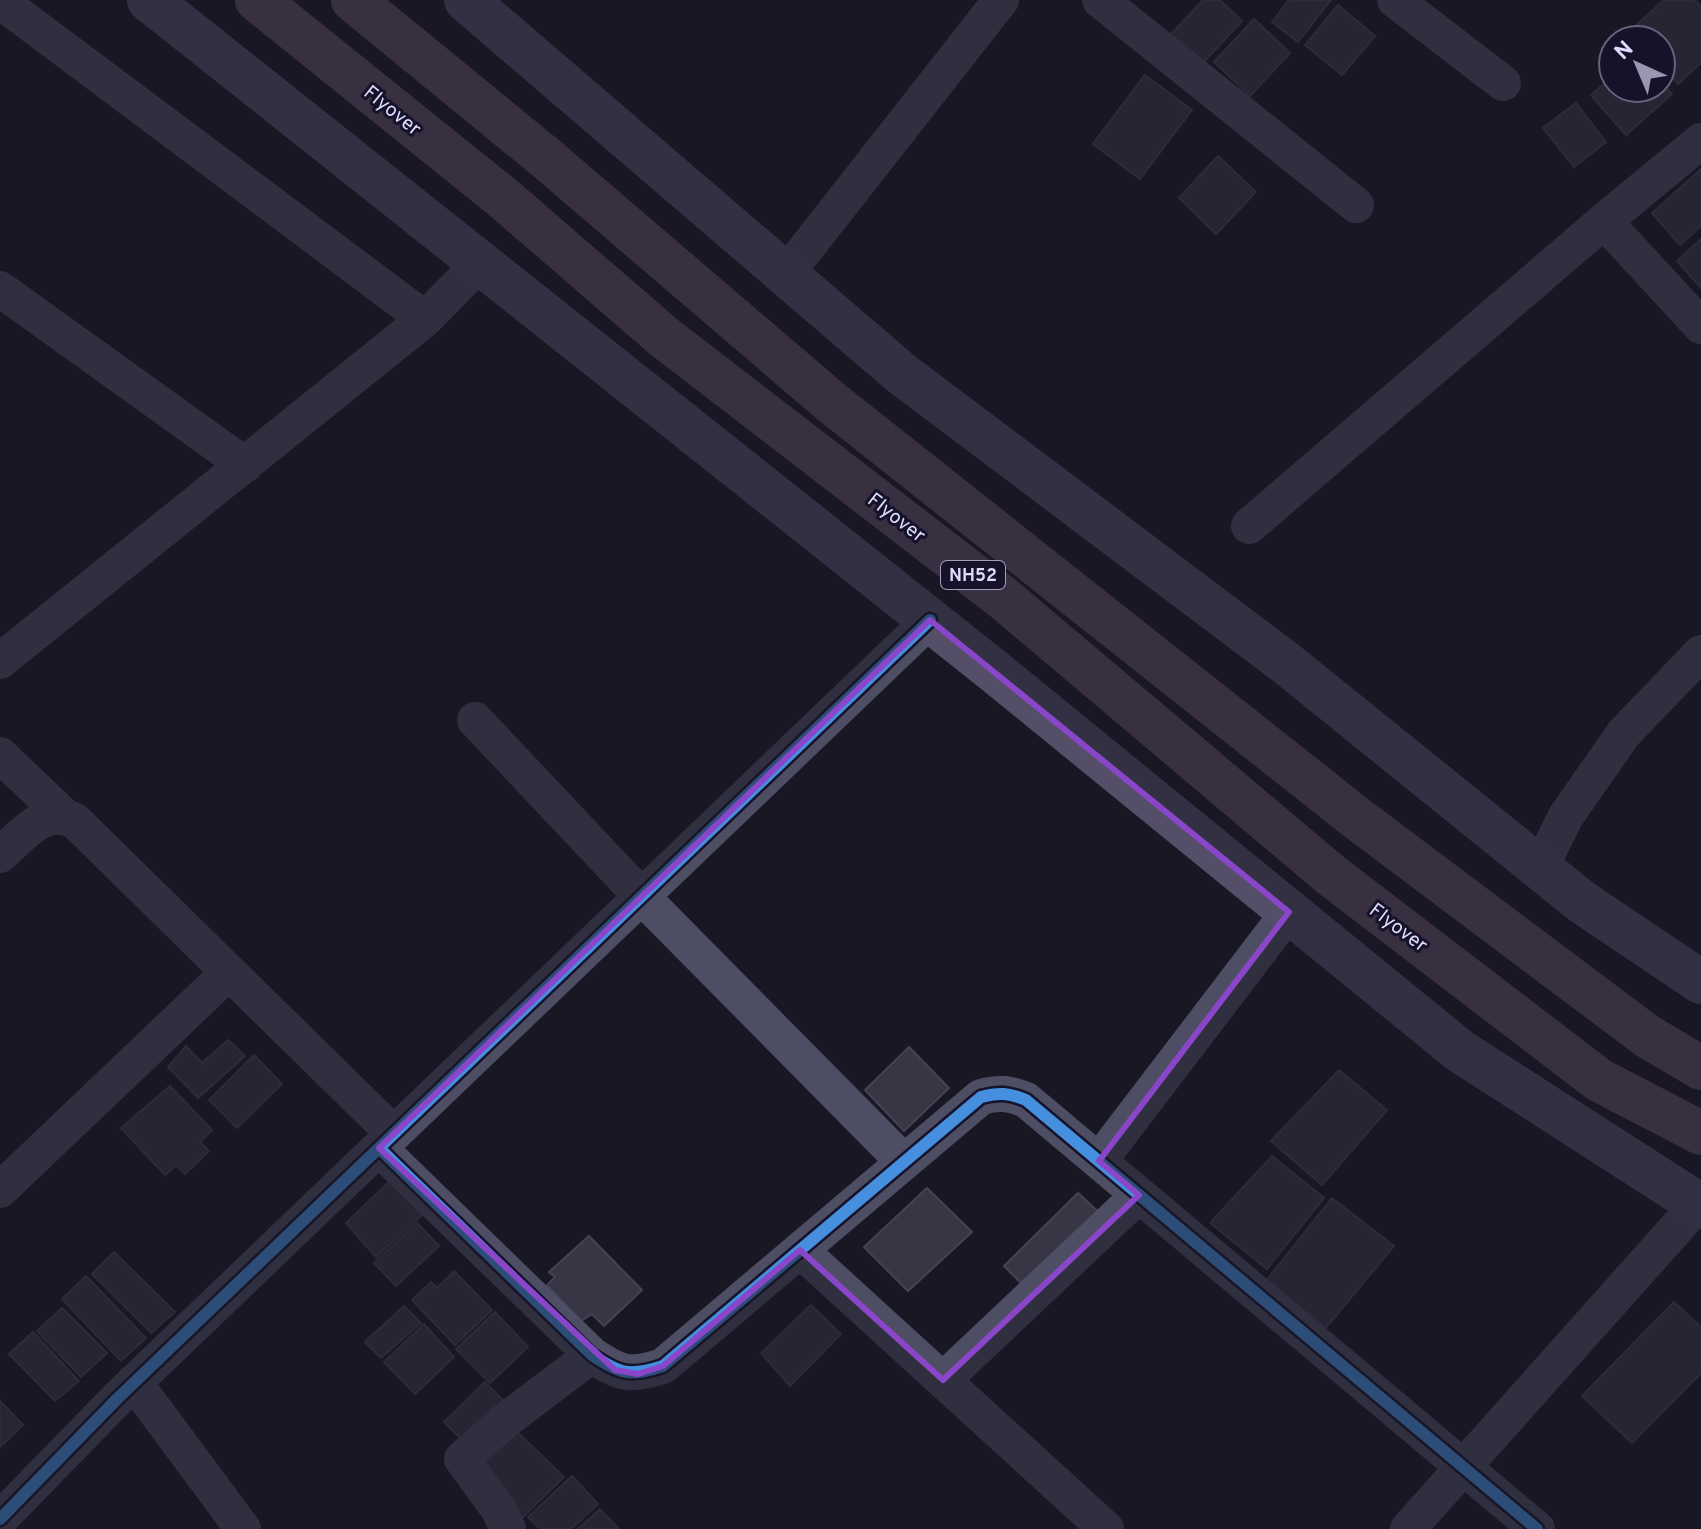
<svg xmlns="http://www.w3.org/2000/svg" width="1701" height="1529" viewBox="0 0 1701 1529" font-family="Overpass,sans-serif">
<style>
.building{fill:#383545;stroke:#454256;stroke-width:2}
.lines{fill:none;stroke-linecap:round;stroke-linejoin:round}
.minor{stroke:#4d4d63;stroke-width:36}
.major{stroke:#554e68;stroke-width:44}
.highway{stroke:#5e4d64;stroke-width:44}
.cycleway-casing{stroke:#151229;stroke-width:17}
.cycleway{stroke:#468fdf;stroke-width:12}
.marked{fill:none;stroke:#8a46c8;stroke-width:6;stroke-linejoin:round}
.labels{text-anchor:middle;stroke-width:6;stroke-linejoin:round;paint-order:stroke}
.shield{fill:#151229;stroke:#a29fbd;stroke-width:2}
.shield-label{font-size:18px;font-weight:bold;fill:#dedbfd}
.street-label{font-size:20px;fill:#dedbfd;stroke:#151229}
</style>
<rect width="100%" height="100%" fill="#191724"/>
<path class="building" d="M 1203,0 L 1220,0 L 1242,21 L 1202,64 L 1171,34 Z
M 1289,0 L 1331,0 L 1298,42 L 1272,22 Z
M 1664,0 L 1695,0 L 1701,7 L 1701,63 L 1678,84 L 1661,65 L 1661,40 L 1638,40 L 1630,31 Z
M 1338,5 L 1375,36 L 1342,75 L 1305,45 Z
M 1254,19 L 1290,53 L 1250,96 L 1214,62 Z
M 1145,75 L 1192,110 L 1140,179 L 1093,144 Z
M 1613,76 L 1613,88 L 1661,88 L 1661,82 L 1672,94 L 1626,135 L 1591,95 Z
M 1576,103 L 1606,142 L 1574,167 L 1543,128 Z
M 1218,156 L 1256,192 L 1216,234 L 1179,198 Z
M 1701,169 L 1701,226 L 1680,245 L 1652,213 Z
M 1701,239 L 1701,288 L 1677,261 Z
M 228,1040 L 245,1056 L 198,1098 L 168,1067 L 186,1046 L 202,1063 Z
M 909,1047 L 949,1088 L 904,1131 L 865,1090 Z
M 254,1055 L 282,1084 L 237,1128 L 209,1100 Z
M 1339,1070 L 1387,1110 L 1322,1185 L 1271,1141 Z
M 170,1086 L 212,1130 L 200,1142 L 209,1151 L 185,1174 L 176,1165 L 165,1175 L 121,1128 Z
M 1272,1156 L 1324,1198 L 1267,1269 L 1210,1223 Z
M 391,1180 L 422,1215 L 376,1257 L 346,1223 Z
M 927,1188 L 972,1232 L 908,1291 L 864,1247 Z
M 1078,1193 L 1105,1218 L 1030,1292 L 1004,1266 Z
M 1332,1198 L 1394,1246 L 1324,1330 L 1266,1281 Z
M 417,1223 L 439,1246 L 396,1286 L 374,1263 Z
M 589,1236 L 642,1290 L 604,1326 L 592,1314 L 581,1321 L 547,1285 L 555,1277 L 549,1272 Z
M 114,1252 L 175,1312 L 151,1333 L 92,1274 Z
M 454,1271 L 492,1310 L 455,1345 L 412,1300 L 431,1282 L 437,1288 Z
M 86,1276 L 146,1338 L 121,1361 L 62,1299 Z
M 1674,1302 L 1701,1327 L 1701,1373 L 1632,1443 L 1582,1396 Z
M 811,1305 L 841,1334 L 790,1386 L 761,1353 Z
M 404,1306 L 421,1323 L 381,1358 L 365,1342 Z
M 62,1308 L 107,1353 L 81,1377 L 37,1331 Z
M 495,1312 L 528,1347 L 490,1383 L 456,1349 Z
M 424,1324 L 454,1357 L 415,1394 L 384,1362 Z
M 33,1332 L 79,1381 L 55,1401 L 9,1354 Z
M 485,1382 L 510,1407 L 469,1447 L 444,1422 Z
M 0,1401 L 23,1425 L 0,1447 Z
M 509,1424 L 564,1477 L 522,1518 L 470,1459 Z
M 572,1476 L 598,1504 L 571,1529 L 540,1529 L 528,1517 Z
M 600,1509 L 619,1529 L 578,1529 Z"/>
<g class="lines">
<path class="minor" d="M 1100,0 L 1356,205
M 1395,0 L 1503,83
M 0,1 L 425,319
M 1701,141 L 1604,221 L 1701,326
M 786,274 L 1001,0
M 0,289 L 245,465
M 1249,526 L 1604,221
M 0,661 L 425,319 L 480,263
M 475,720 L 641,896 L 904,1162
M 0,755 L 62,814
M 0,855 C 22,836 44,805 75,821 L 394,1134
M 1540,868 L 1566,816 L 1624,733 L 1701,653
M 379,1148 L 592,1355 C 620,1374 630,1377 663,1366 L 981,1097 C 999,1092 1009,1093 1026,1100 L 1537,1529
M 1099,1161 L 1289,912
M 0,1190 L 229,972
M 800,1250 L 1106,1529
M 943,1380 L 1139,1195
M 134,1382 L 243,1529
M 0,1519 L 117,1399 L 930,620
M 508,1529 L 499,1510 L 462,1459 L 506,1420 L 592,1355
M 1408,1529 L 1698,1204"/>
<path class="major" d="M 149,0 L 994,671 L 1460,1051 L 1701,1206
M 466,0 L 902,374 L 1286,663 L 1582,902 L 1701,982"/>
<path class="highway" d="M 257,0 L 502,197 L 664,337 L 1003,598 L 1331,875 L 1599,1080 L 1701,1133
M 353,0 L 546,158 L 831,402 L 1354,816 L 1647,1036 L 1701,1068"/>
<defs>
<path id="cycleway" d="M 379,1148 L 592,1355 C 620,1374 630,1377 663,1366 L 981,1097 C 999,1092 1009,1093 1026,1100 L 1537,1529
M 0,1519 L 117,1399 L 930,620"/>
</defs>
<use href="#cycleway" class="cycleway-casing"/>
<use href="#cycleway" class="cycleway"/>
</g>
<path d="M0 0H1701V1529H0ZM 930,620 L 1289,912 L 1099,1161 L 1139,1195 L 943,1380 L 800,1250 L 663,1366 L 638,1374 L 615,1370 L 379,1148 Z" fill="#191724" fill-opacity=".55" fill-rule="evenodd"/>
<path class="marked" d="M 930,620 L 1289,912 L 1099,1161 L 1139,1195 L 943,1380 L 800,1250 L 663,1366 L 638,1374 L 615,1370 L 379,1148 Z"/>
<g class="labels">
<rect class="shield" x="941" y="561" width="64" height="28" rx="6"/>
<g class="shield-label">
<text x="973" y="581">NH52</text>
</g>
<g class="street-label">
<text transform="translate(393 110) rotate(39)" y="7">Flyover</text>
<text transform="translate(897 517) rotate(38)" y="7">Flyover</text>
<text transform="translate(1399 927) rotate(37)" y="7">Flyover</text>
</g>
</g>
<g transform="translate(1637 64) rotate(316)"><circle r="38" fill="#151229" stroke="#65627e" stroke-width="2"/>
<path d="M0-6L14 30L0 20L-14 30Z" fill="#9996b1"/>
<text y="-12" font-size="22" font-weight="bold" text-anchor="middle" fill="#dedbfd">N</text>
</g>
</svg>
